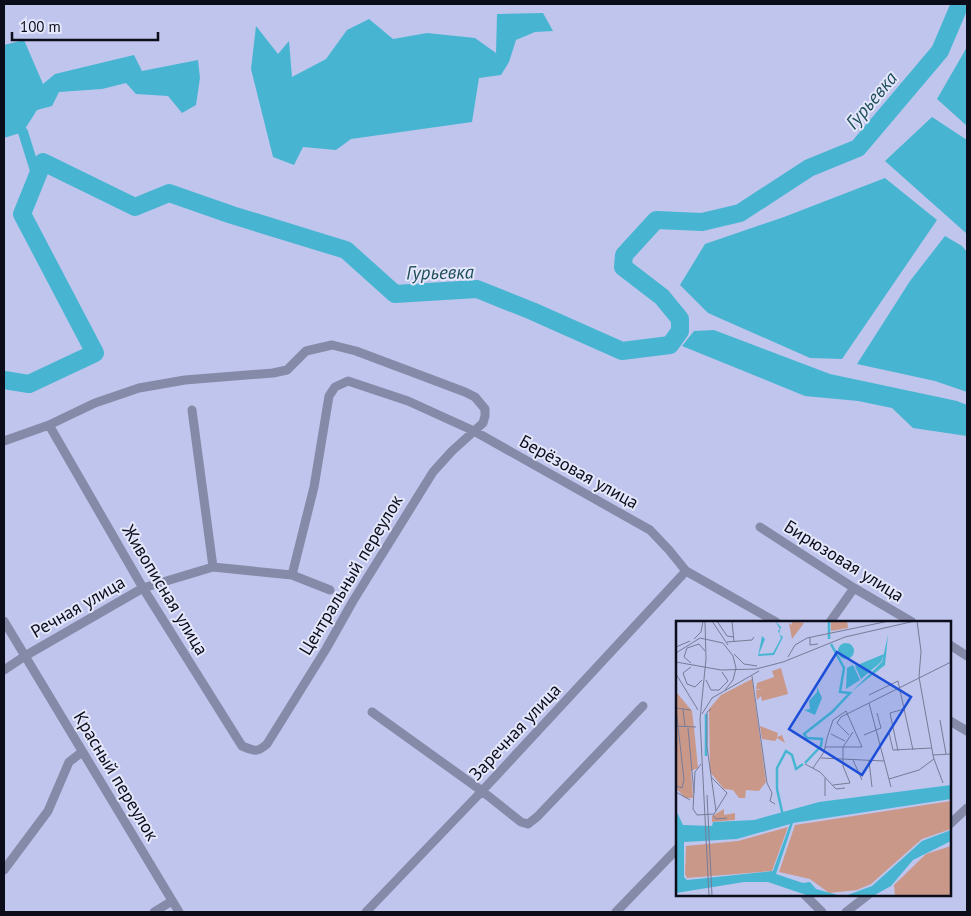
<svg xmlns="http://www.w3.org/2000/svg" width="971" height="916" viewBox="0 0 971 916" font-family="'PT Sans',sans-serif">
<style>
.water{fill:#47b5d2}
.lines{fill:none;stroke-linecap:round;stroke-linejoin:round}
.canal{stroke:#47b5d2;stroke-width:10}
.river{stroke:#47b5d2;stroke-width:18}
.minor{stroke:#858aa9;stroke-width:9}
.labels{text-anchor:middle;stroke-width:4;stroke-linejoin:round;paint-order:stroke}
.street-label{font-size:18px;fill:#0c0d1a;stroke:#e4e7fb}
.water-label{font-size:19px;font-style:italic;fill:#204f5c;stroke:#e4e7fb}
.inset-river{fill:none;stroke:#47b5d2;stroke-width:2.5}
.inset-road{fill:none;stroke:#777b98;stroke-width:1}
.view{fill:#1d4ed8;fill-opacity:0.15;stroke:#1d4ed8;stroke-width:2.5}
.inset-edge{fill:none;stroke:#0c0d1a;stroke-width:2.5}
</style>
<rect width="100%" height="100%" fill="#bfc5ec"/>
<path class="water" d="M 543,13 L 553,31 L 535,32 L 516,40 L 509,62 L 501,75 L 479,78 L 472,122 L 351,139 L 336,150 L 303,147 L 294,165 L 273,157 L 251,69 L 256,26 L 278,54 L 289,41 L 292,77 L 326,59 L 347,30 L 369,19 L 393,39 L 427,33 L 475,38 L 496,53 L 497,14 Z
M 24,40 L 43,84 L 55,74 L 134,55 L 142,71 L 198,60 L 200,78 L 196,105 L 182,113 L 168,96 L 136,94 L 126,83 L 102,89 L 59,92 L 52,106 L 37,110 L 23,132 L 4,138 L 4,45 Z
M 967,47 L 967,126 L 937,99 Z
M 932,117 L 967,140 L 967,234 L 885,161 Z
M 885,178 L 937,220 L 842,359 L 810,358 L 708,313 L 680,285 L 705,244 L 784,217 Z
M 945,236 L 962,246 L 967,252 L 967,392 L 935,381 L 857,364 L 910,281 Z
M 714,330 L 830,374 L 957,401 L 967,405 L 967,436 L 913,428 L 892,408 L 858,401 L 805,396 L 682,346 L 694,331 Z"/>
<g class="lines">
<path class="canal" d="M 23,132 L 37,177"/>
<path class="river" d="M 4,380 L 29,384 L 95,353 L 22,214 L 43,162 L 135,207 L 169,193 L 232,215 L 346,250 L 395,294 L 477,289 L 532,311 L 622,351 L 670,345 L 680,331 L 680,319 L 662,297 L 623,267 L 624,255 L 656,220 L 702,222 L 740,213 L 809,168 L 858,148 L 940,51 L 960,4"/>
<path class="minor" d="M 192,410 L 213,567
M 4,441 L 49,425 L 95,403 L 139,388 L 185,380 L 273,373 L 287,370 L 306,351 L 332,345 L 356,351 L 465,392 L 475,397 L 485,409 L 485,416 L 483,423 L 452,451 L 433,472 L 353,601 L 326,649 L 267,744 C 257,753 254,751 242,746 L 143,588 L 49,425
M 760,527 L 854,588 L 912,622
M 292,575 L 314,487 L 329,396 L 335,387 L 348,381 L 408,401 L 474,431 L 650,530 L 669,550 L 686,571 L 776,622
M 4,621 L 179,912
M 830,622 L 854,588
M 950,645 L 967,656
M 4,670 L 25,656 L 143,588 L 213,567 L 292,575 L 330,590
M 372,712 L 482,791 L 521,822 L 528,824 L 537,817 L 643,706
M 950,721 L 967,731
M 950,824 L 967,808
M 4,870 L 48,811 L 69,762 L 82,752
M 805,895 L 822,912
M 154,912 L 172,901
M 366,912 L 482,791 L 686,571
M 616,912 L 677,849
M 846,912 L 868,895"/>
</g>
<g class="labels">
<g class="street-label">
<text transform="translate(579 472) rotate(29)" y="6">Берёзовая улица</text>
<text transform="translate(844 561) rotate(32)" y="6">Бирюзовая улица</text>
<text transform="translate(351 575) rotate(-59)" y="6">Центральный переулок</text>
<text transform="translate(165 590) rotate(59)" y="6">Живописная улица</text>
<text transform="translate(78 607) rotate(-30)" y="6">Речная улица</text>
<text transform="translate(515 732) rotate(-47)" y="6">Заречная улица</text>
<text transform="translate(116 776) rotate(59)" y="6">Красный переулок</text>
</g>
<g class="water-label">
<text transform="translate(871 100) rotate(-50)" y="7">Гурьевка</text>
<text transform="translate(440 272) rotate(-1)" y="7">Гурьевка</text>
</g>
</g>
<g transform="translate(676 621)">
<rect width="275" height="275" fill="#bfc5ec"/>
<path d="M 116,0 L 128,2 L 116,18 L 113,2 L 116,4 ZM 155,0 L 171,0 L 172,7 L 155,10 ZM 105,47 L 112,73 L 86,80 L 85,75 L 81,79 L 80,69 L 87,68 L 80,68 L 81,62 L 98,56 L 96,50 ZM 76,58 L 90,161 L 83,170 L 70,169 L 69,177 L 63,177 L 57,169 L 48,168 L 34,151 L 33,88 L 45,74 ZM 1,72 L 16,90 L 18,107 L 22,147 L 15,150 L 17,177 L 9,177 L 0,167 ZM 84,105 L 102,112 L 101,116 L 106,114 L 109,122 L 101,117 L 99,120 L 86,118 ZM 275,180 L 275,208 L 246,218 L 195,263 L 181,269 L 153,272 L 134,258 L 103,251 L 119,204 ZM 48,188 L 48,194 L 59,192 L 59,199 L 36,201 L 36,195 ZM 112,206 L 96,250 L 11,257 L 9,253 L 10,225 L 62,220 ZM 275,225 L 275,275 L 219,275 L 218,264 L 250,233 Z" fill="#ca9889"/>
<path d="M 99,0 L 105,6 L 103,13 L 107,16 L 98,34 L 82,35 L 86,15 L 89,18 L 83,33 L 97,32 L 105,17 L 102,10 L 104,8 ZM 212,14 L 209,44 L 175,71 L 206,41 ZM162 30a8 8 0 1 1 16 0a8 8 0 1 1-16 0ZM 208,33 L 205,41 L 185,58 L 179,45 ZM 177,44 L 184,59 L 170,68 L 171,47 ZM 141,66 L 146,77 L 139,94 L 128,89 L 134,88 L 133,80 L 141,71 ZM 275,164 L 275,178 L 117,202 L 100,253 L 127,262 L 134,261 L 140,268 L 165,275 L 133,275 L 92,261 L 68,261 L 0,272 L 0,189 L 7,204 L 36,205 L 37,201 L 78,199 L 143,181 ZM 114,203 L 97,250 L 11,259 L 8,256 L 8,221 L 61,218 ZM 275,209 L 275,220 L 237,239 L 215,265 L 197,275 L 169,275 L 196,265 L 246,220 Z" fill="#47b5d2" fill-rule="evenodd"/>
<path class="inset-river" d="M 153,18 L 153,0M 30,93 L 30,135M 129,142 L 145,125 L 146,118 L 131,117 L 128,113 L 156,91 L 174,72 L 164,71 L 168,47 L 155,23M 107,195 L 101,168 L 101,147 L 110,130 L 116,134 L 120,148 L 127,143"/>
<path class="inset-road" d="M 29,0 L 30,38 L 24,98 L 33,275M 36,0 L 52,24M 41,0 L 51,15 L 58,16M 56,0 L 58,21M 241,0 L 245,30 L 243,56 L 257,134M 134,17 L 134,24 L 142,23M 18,18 L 25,11 L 27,0M 51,21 L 76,19 L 78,16M 0,26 L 14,20M 0,32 L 24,17 L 47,22 L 57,35 L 60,47 L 57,59 L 49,69M 58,33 L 68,43 L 81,45M 112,36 L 119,24 L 131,17 L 213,0M 0,41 L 45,49 L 80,48 L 107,41 L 169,16 L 239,0M 15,42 L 8,36 L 11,27 L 23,23 L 29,30M 15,46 L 7,52 L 11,63 L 19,66 L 26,59M 0,53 L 22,89M 76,55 L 91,162 L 96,172 L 94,180 L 99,183M 30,59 L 35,69 L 43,69 L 52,60 L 46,51M 193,74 L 222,60 L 237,129M 193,82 L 215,166M 7,88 L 9,106M 35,88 L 31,91 L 31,126 L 40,190M 26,93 L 36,77 L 83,50M 264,99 L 270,133M 0,105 L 20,106M 12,107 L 18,172M 213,112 L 217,129 L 256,127M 155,113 L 169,120M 173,114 L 161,102 L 165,96 L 275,41M 188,114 L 205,107 L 201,92M 222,130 L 214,92 L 228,88M 257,134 L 275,133M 145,137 L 208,140M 258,138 L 267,162M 177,139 L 186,159M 193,140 L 196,166M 25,143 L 19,151 L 17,188 L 21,194 L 38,193 L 51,172 L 35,156M 129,143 L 144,151 L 160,168 L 169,167M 137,147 L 148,131 L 151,117 L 157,99 L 170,90 L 186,126 L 149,126M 149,157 L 149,175M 213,158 L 243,149 L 258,138 L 257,134M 157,164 L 174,162 L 167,145 L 167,126 L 177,111M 0,165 L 6,167 L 8,159 L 0,87 L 15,89M 0,171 L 14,179M 31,174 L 36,275M 37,194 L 40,198 L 51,197"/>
<path class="view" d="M 161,31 L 235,76 L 186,154 L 113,108 Z"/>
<rect width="275" height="275" class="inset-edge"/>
</g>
<rect width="971" height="916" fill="none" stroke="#0c0d1a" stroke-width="10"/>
<path d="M12 32v8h146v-8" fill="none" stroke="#0c0d1a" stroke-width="2.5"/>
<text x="20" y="32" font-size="15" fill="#0c0d1a" stroke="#e4e7fb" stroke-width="4" paint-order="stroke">100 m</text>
</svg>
